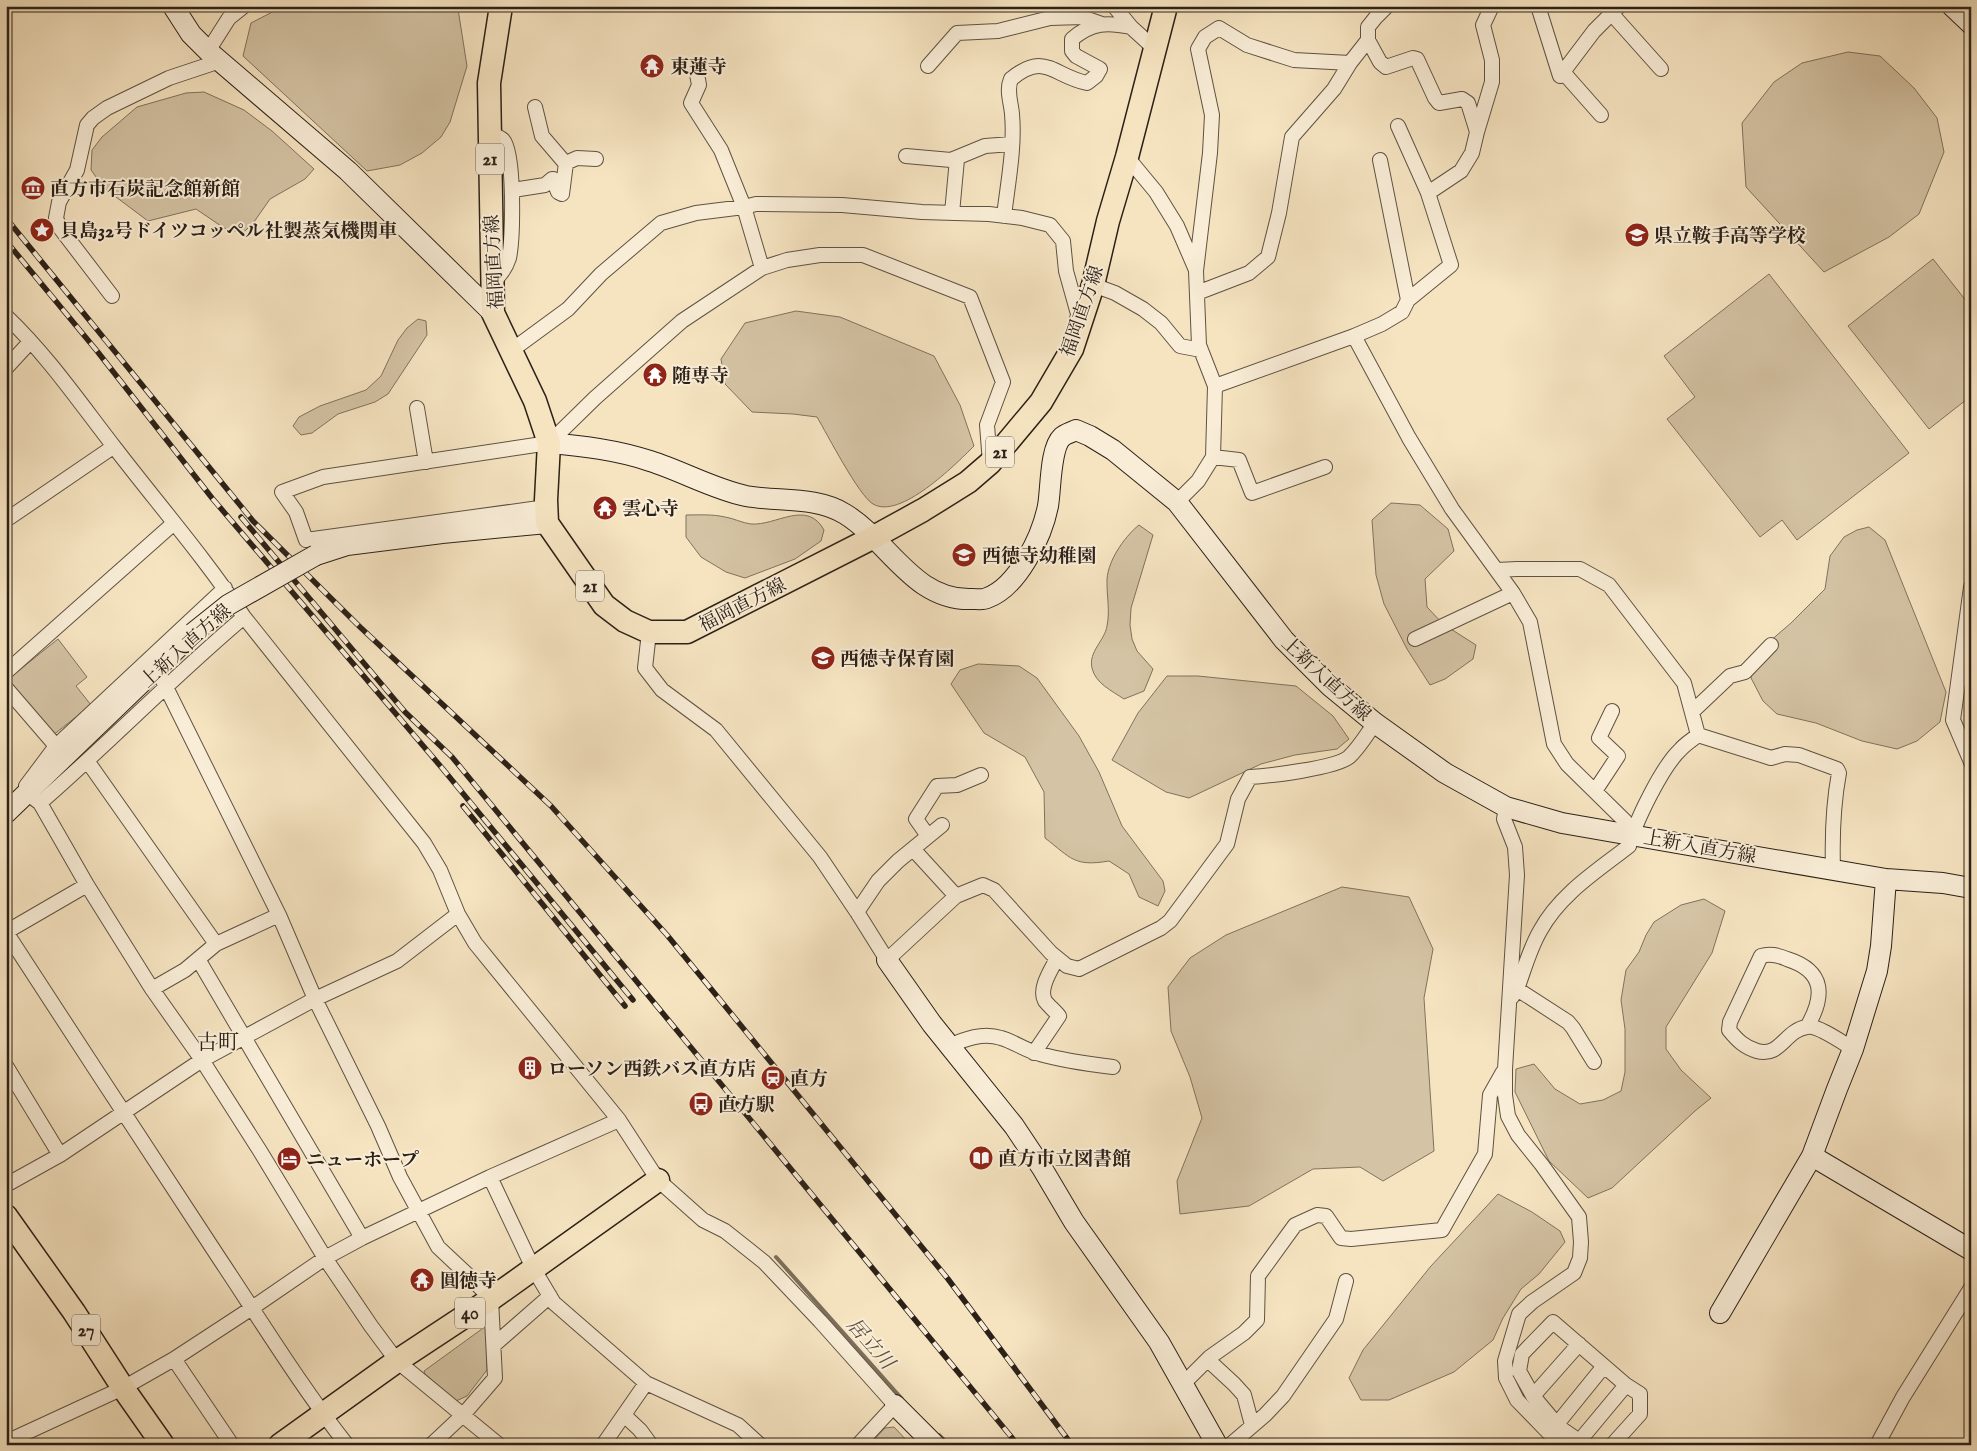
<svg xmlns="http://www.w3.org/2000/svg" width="1977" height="1451" viewBox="0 0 1977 1451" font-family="'IM FELL English','Noto Serif JP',serif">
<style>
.green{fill:#d4c3a4;stroke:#80725e}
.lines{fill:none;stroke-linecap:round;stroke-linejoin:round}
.stream{stroke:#7c6e5b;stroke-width:4}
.street-casing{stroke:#5e5242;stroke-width:16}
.secondary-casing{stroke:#2c2118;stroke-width:22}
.primary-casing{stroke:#2c2118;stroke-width:25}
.street{stroke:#f9edd7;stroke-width:14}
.secondary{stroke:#f9edd7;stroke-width:20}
.primary{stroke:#f6e4c1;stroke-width:22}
.rail-casing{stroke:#2c2118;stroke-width:5.5}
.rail{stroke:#f9edd7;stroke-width:4;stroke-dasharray:11;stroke-linecap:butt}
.secondary-bridge-casing{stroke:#2c2118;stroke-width:22;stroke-linecap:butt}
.secondary-bridge{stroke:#f9edd7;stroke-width:20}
.labels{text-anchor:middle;stroke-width:4;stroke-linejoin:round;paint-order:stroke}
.shield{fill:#f9edd7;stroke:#6a5e51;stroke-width:1}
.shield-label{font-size:18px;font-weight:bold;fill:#2c2118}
.poi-label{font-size:19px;font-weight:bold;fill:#2c2118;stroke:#f9edd7;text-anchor:start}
.street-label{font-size:19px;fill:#2c2118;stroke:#f9edd7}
.water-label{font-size:20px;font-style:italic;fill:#5b4e3f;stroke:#f9edd7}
.quarter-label{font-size:21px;fill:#2c2118;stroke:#f9edd7}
</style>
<rect width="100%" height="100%" fill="#f6e4c1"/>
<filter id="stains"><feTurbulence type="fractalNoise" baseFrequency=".004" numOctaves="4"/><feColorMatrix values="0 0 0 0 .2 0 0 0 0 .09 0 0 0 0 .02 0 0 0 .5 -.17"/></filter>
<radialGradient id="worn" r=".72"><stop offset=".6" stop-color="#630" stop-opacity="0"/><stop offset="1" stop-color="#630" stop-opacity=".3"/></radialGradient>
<path class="green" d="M 284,6 L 456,6 L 458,9 L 467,66 L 450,122 L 441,137 L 422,153 L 400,165 L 367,171 L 243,56 L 251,23 Z
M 1848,52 L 1880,56 L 1914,88 L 1937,118 L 1944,152 L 1919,214 L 1889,237 L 1824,272 L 1746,187 L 1742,123 L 1774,82 L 1802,63 Z
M 204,92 L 244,110 L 272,131 L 314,169 L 305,179 L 270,199 L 254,222 L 243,233 L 224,228 L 196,209 L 148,221 L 104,188 L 91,170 L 92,150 L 102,137 L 137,107 L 186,93 Z
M 1933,259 L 1971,307 L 1971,396 L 1929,429 L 1848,326 Z
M 1769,274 L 1909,453 L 1797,540 L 1782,520 L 1760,537 L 1667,419 L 1695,397 L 1664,356 Z
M 796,311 L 840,317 L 934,356 L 960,405 L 974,446 C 955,465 900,520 873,504 C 859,496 827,434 817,417 L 793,414 L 752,412 L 725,384 L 721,359 L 745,323 Z
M 418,319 L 426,321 L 427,335 L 388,394 L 375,402 L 338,414 L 312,433 L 301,435 L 293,426 L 299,417 L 320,406 L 366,390 L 381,376 L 398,340 L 407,328 Z
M 1391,503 L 1420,505 L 1448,529 L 1454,551 L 1425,579 L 1427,607 L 1443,624 L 1476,645 L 1473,659 L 1445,679 L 1430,685 L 1407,649 L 1384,604 L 1376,575 L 1372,520 Z
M 686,515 C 699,515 712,514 725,517 C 733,518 742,523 751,524 C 776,526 807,499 824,530 L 821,541 L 795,559 L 745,578 L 726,572 L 701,557 L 686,537 Z
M 1139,525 L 1153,535 L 1131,608 L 1130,625 L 1132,639 L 1137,651 L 1153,669 L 1144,691 L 1124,699 C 1112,691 1095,683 1092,668 C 1088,652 1105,640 1107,626 C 1110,611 1107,598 1107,583 C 1106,563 1124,537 1139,525 Z
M 1869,527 L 1885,540 L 1946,692 L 1940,722 L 1917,741 L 1897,749 L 1862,741 L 1816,723 L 1777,714 L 1763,701 L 1751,678 L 1755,654 L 1791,623 L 1825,589 L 1830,556 L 1844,537 L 1857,530 Z
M 58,639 L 87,677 L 76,686 L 91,705 L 52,736 L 7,680 Z
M 978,664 L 1019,666 L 1037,678 L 1079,736 L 1099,772 L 1122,826 L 1163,881 L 1165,891 L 1158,906 L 1139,897 L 1129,874 L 1109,861 C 1074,867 1071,858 1045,838 L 1044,792 L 1025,757 L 984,733 L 951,684 L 960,670 Z
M 1167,676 L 1198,676 L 1296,686 L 1333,716 L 1349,739 L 1337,749 L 1295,755 L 1261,764 L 1189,798 L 1166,792 L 1112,760 L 1138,713 Z
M 1342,887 L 1409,897 L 1433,949 L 1424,998 L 1434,1151 L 1383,1181 L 1360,1167 L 1313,1169 L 1249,1206 L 1180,1214 L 1177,1181 L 1202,1118 L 1190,1077 L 1171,1031 L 1168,987 L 1190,958 L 1226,935 Z
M 1704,899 L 1725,911 L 1712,953 L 1666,1027 L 1666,1049 L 1681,1070 L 1711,1098 L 1695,1111 L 1612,1188 L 1588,1198 L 1549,1161 L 1515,1092 L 1516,1069 L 1534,1064 L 1555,1089 L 1580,1104 L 1603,1100 L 1621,1091 L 1625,1072 L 1625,1029 L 1621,1000 L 1626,970 L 1639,952 L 1646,935 L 1654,922 L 1681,905 Z
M 1498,1194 L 1532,1212 L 1560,1231 L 1565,1242 L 1539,1274 L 1521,1289 L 1503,1318 L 1493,1340 L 1454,1372 L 1389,1400 L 1361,1400 L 1349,1378 L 1363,1350 L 1431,1266 Z
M 486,1326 L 487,1370 L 467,1396 L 456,1401 L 425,1374 L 424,1371 Z
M 894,1427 L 911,1445 L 869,1445 L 885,1428 Z"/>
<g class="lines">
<path class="stream" d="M 776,1257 L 902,1399
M 939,1435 L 949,1445"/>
<defs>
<path id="street" d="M 1114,6 L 1131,27 L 1154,48
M 1538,6 L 1560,76 L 1594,31 L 1619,6
M 1611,13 L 1661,69
M 1368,40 L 1380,62 L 1386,67 L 1413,58 L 1417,59 L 1435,98 L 1439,103 L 1462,99 L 1468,103 L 1477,132
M 208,51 L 229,18 L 244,6
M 928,66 L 957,33 L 998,31 L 1050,18 L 1082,17 L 1102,24
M 1563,72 L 1601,115
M 697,74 L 699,85 L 691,103 L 721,150 L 744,207 L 762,268
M 535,107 L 542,136 L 566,164
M 1398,126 L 1428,193
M 490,133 C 494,135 500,137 503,140 C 515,153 513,239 509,258 C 506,268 500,276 492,283
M 906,156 L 951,160 L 985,146 L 1012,144
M 1127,157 L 1156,192 L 1177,226 L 1196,270
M 1380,160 L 1408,300
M 513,190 L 545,185 L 552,179 L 553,179 L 558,192 L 562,194 L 566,163 L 577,158 L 596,159
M 952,213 L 957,159
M 1004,216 C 1008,182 1015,147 1012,114 C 1011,102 1006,90 1011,79 C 1045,51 1053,76 1087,83 L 1096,76 L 1100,69 L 1076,56 L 1072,51 L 1072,39 C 1092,22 1107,22 1131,27
M 1093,285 L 1115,293 L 1143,309 L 1161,323 L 1180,346 L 1201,350
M 1197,293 L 1249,273 L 1268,257 L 1279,213 L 1292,137 L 1334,89 L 1350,63 L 1368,40 L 1368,27 L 1376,17 L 1387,6
M 112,296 L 60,228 L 56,218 L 59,202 L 77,170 L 87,125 L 93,118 L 107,108 L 169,78 L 220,61
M 6,316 C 48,356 80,403 115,448 C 158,504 205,558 244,617 L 424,843 L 440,870 L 458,914 L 475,943 L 619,1120 L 658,1180 L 703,1220 L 725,1231 L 764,1262 L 820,1321 L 895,1405 L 858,1445
M 1354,336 L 1409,438 L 1452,509 L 1513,593 L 1530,622 L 1554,744 L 1567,764 L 1625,821 L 1632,834
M 512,350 L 568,309 L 601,274 L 661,223 L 696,213 L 744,207 L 756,204 L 842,205 L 922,212 L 989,214 L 1022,218 L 1050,225 L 1063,241 L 1066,271 L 1080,321
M 6,368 L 30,342
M 1215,386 L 1354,336 L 1382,324 L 1402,312 L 1408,300 L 1451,265 L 1428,193 L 1461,171 L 1472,153 L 1477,132 L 1492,82 L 1492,60 L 1483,25 L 1492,6
M 417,408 L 426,462
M 1213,457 L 1239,460 L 1252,493 L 1325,467
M 1177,502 L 1198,481 L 1213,457 L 1215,386 L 1199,345 L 1196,271 L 1210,153 L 1212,115 L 1198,49 L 1205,37 L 1219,28 L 1247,45 L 1294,60 L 1350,63
M 546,507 L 306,540 L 296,512 L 282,492 L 323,477 L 549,443 L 595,398 L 682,321 L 762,268 L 787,260 L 820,255 L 863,255 L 970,297 L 1003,382 L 987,425 L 990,463
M 6,520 L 113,447
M 1497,570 L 1517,569 L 1580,569 L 1609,585 L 1684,683 L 1698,735
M 1971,587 L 1953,720 L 1971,762
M 225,588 L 56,746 L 26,786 L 28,794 L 40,803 L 87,885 L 152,989 L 202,1060 L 260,1151 L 325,1258 L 371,1326 L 397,1361 L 499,1445
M 649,632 L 645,668 L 662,690 L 716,730 L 820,857 L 857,912 L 887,960 L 956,896 L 983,885 L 994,890 L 1051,953 L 1067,966 L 1079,969 L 1161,928 L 1170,921 L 1227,844 L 1238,799 L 1250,777 C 1269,776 1336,768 1349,757 C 1359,748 1367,734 1375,723
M 1415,639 L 1513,593
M 6,672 L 174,523
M 162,679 L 279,915 L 315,999 L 378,1126 L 400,1177 L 438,1247 L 470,1277 L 491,1299 L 495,1378 L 463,1415 L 431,1445
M 6,688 L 56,746
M 1692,712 L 1730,676 L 1745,672 L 1771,645
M 1698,735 L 1771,758 L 1785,754 L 1799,755 L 1837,769 L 1839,773 C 1833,805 1832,836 1833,869
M 88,762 L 216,944
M 1595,791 L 1618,756 L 1599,738 L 1612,711
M 40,803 C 109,743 174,676 244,617
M 1506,807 L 1504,819 L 1515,847 L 1517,875 L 1505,1069 L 1505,1095 L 1508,1116 L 1518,1135 L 1542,1165 L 1579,1217 L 1581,1242 L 1580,1258 L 1574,1273 L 1532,1302 L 1519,1314 L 1505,1361 L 1506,1378 L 1517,1400 L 1551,1435 L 1568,1445
M 928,836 L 916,819 L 937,786 L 957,785 L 981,775
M 913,849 L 956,896
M 857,912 L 878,881 L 898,861 L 942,825
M 6,932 C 77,1041 147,1149 219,1258 C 261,1321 300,1385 347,1445
M 6,932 L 87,885
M 198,959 L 362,1238
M 152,989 L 185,970 L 216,944 L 279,915
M 1517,989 L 1568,1022 L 1573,1028 L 1594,1062
M 1512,997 L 1517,989 C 1524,970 1530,948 1540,931 C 1560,894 1597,871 1629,846 C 1635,822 1662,767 1680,750 C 1685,744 1692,740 1698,735
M 1807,1027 C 1825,996 1825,971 1787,959 C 1778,955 1770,953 1761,956 L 1730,1022 L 1729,1030 C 1737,1040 1744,1047 1757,1051 C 1780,1058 1785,1030 1807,1027 C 1818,1025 1843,1043 1853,1049
M 949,1046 C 965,1039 983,1032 1001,1038 C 1015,1042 1026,1051 1040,1054 C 1064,1061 1088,1064 1113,1067
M 1034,1053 L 1059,1016 C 1055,1011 1049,1006 1045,1001 C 1038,988 1052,969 1057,958
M 6,1066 L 60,1155
M 490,1177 L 533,1268 L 554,1303 L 646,1383 L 738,1425 L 760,1445
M 6,1185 L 60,1155 L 202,1060 L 315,999 L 397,961 L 458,914
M 494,1345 L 550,1296
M 174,1359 L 232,1445
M 1208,1360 L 1234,1384 L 1244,1395 L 1252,1425
M 1184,1383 L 1210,1357 L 1244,1333 L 1257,1320 L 1258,1276 L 1295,1225 L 1317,1215 L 1326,1216 L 1341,1238 L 1351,1239 L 1442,1230 L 1485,1154 L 1490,1095 L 1503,1072
M 1533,1396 L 1579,1344
M 624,1415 L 640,1430 L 651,1445
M 1557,1424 L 1604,1366
M 6,1442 L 123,1388 L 174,1359 L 252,1308 L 325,1258 L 362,1238 L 490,1177 L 619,1120
M 603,1445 L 646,1383
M 1230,1445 L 1265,1415 L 1283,1396 L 1336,1319 L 1346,1281
M 1576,1445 L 1626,1385
M 1585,1445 L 1559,1427 L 1533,1396 L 1519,1371 L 1522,1354 L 1553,1322 L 1626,1385 L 1640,1394 L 1640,1414 L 1612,1445
M 1877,1445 L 1903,1397 L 1971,1288"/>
<path id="secondary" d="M 173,6 L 191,34 L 208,51 L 348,171 L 493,313
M 1952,6 L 1971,24
M 549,443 C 583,446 617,450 650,461 C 682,471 713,489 746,496 C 778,502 816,496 845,514 C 889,541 914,602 973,599 C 977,599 983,600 987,598 C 1018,587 1042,536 1048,506 C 1051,489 1050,448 1062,437 C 1065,434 1072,432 1076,430 L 1090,436 L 1113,450 L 1177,502 L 1284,640 L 1330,686 L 1375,723 L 1445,773 L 1506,807 L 1562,823 L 1717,850 L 1886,879 L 1943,883 L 1971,888
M 316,555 L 347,545 L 442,533 L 547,523
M 6,813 L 193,633
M 887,960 L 932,1024 L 1014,1126 L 1042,1168 L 1074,1222 L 1159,1342 L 1217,1445
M 1812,1156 L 1971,1250
M 1720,1313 L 1812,1156 L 1837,1089 L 1853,1049 L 1877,971 L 1881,946 L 1886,879
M 895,1405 L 935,1445"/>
<path id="primary" d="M 501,6 L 489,83 L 493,313 L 535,401 L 549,443 L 546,500 L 547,523 L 604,605 L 625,621 L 649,632 L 687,632 L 874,537 L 923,510 L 968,482 L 990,463 L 1041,402 L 1072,349 L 1093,285 L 1108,221 L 1127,157 L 1166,6
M 6,1216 L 74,1312 L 123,1388 L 163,1445
M 280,1445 L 397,1361 L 491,1299 L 658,1180"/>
</defs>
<use href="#street" class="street-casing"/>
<use href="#secondary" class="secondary-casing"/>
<use href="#primary" class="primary-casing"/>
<use href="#street" class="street"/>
<use href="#secondary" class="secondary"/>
<use href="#primary" class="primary"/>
<defs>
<path id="rail" d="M 6,218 L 253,521 L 360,627 L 551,806 L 667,935 L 948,1279 L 1072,1445
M 6,241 L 97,351 L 212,498 L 442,768 L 633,1000
M 241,517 L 405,712 L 452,757 L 1018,1445
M 463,806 L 625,1006"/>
</defs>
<use href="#rail" class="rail-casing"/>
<use href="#rail" class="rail"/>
<defs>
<path id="secondary-bridge" d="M 193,633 L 228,605 L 316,555"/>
</defs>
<use href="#secondary-bridge" class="secondary-bridge-casing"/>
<use href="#secondary-bridge" class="secondary-bridge"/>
</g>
<defs>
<symbol id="temple-disc" viewBox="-11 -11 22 22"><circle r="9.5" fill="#8f2418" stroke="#f9edd7"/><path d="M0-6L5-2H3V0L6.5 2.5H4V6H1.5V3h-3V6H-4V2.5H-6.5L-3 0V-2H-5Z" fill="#fff"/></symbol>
<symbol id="museum-disc" viewBox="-11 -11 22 22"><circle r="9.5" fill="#8f2418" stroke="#f9edd7"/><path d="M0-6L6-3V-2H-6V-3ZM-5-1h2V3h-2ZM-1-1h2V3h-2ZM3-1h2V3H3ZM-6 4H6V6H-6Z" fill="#fff"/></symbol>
<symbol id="sight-disc" viewBox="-11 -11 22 22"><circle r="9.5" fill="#8f2418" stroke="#f9edd7"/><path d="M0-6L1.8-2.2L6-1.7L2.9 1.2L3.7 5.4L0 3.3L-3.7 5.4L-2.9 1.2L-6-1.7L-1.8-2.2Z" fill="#fff"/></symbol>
<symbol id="school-disc" viewBox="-11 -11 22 22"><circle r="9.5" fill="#8f2418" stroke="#f9edd7"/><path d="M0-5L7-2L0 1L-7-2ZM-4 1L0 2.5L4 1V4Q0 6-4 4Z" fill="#fff"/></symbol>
<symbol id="building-disc" viewBox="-11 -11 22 22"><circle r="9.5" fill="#8f2418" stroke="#f9edd7"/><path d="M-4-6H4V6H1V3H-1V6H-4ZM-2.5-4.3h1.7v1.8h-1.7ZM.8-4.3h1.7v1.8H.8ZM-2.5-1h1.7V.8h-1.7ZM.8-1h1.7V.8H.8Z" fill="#fff"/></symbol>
<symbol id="station-disc" viewBox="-11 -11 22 22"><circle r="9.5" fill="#8f2418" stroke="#f9edd7"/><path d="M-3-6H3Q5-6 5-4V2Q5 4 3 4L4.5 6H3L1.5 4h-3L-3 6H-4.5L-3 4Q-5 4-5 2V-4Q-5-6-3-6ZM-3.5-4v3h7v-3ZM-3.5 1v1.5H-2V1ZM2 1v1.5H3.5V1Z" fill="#fff"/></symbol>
<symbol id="bus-disc" viewBox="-11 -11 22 22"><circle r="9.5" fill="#8f2418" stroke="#f9edd7"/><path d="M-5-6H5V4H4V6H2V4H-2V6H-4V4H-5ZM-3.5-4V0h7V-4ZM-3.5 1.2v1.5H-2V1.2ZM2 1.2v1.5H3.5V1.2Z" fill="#fff"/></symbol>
<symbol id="library-disc" viewBox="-11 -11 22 22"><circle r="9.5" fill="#8f2418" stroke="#f9edd7"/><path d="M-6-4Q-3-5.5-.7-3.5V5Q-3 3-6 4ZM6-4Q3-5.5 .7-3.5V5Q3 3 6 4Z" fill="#fff"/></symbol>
<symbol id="hotel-disc" viewBox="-11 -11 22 22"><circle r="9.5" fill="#8f2418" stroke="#f9edd7"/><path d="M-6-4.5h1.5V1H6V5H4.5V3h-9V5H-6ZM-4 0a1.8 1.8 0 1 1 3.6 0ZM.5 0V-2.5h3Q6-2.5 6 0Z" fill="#fff"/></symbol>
</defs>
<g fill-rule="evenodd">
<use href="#temple-disc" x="638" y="52" width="28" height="28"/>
<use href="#museum-disc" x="19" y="174" width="28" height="28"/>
<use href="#sight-disc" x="28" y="216" width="28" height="28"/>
<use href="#school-disc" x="1623" y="221" width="28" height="28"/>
<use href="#temple-disc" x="641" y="361" width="28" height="28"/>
<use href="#temple-disc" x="591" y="494" width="28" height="28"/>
<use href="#school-disc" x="950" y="541" width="28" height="28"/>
<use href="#school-disc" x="809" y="644" width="28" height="28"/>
<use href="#building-disc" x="516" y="1054" width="28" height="28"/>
<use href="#station-disc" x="759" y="1064" width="28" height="28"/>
<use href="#bus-disc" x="687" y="1090" width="28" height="28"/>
<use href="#library-disc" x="967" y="1144" width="28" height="28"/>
<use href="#hotel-disc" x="275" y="1145" width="28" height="28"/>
<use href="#temple-disc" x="408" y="1266" width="28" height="28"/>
</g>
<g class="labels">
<g class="shield">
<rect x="476" y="143.5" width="28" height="31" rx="4"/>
<rect x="986" y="436.5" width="28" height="31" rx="4"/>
<rect x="576" y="570.5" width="28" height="31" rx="4"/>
<rect x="455" y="1297.5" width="30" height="31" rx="4"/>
<rect x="72" y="1314.5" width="28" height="31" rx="4"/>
</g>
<g class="shield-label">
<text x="490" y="165">21</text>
<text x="1000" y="458">21</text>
<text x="590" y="592">21</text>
<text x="470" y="1319">40</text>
<text x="86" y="1336">27</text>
</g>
<g class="poi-label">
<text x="670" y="73">東蓮寺</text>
<text x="50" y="195">直方市石炭記念館新館</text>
<text x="60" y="237">貝島32号ドイツコッペル社製蒸気機関車</text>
<text x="1654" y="242">県立鞍手高等学校</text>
<text x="672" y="382">随専寺</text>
<text x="622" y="515">雲心寺</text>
<text x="982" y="562">西徳寺幼稚園</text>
<text x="840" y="665">西徳寺保育園</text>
<text x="548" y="1075">ローソン西鉄バス直方店</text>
<text x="790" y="1085">直方</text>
<text x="718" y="1111">直方駅</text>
<text x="998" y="1165">直方市立図書館</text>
<text x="306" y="1166">ニューホープ</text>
<text x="440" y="1287">圓徳寺</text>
</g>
<g class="street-label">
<text transform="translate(493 262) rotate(-93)" y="7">福岡直方線</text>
<text transform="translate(1081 311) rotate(-71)" y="7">福岡直方線</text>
<text transform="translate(742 604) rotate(-27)" y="7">福岡直方線</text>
<text transform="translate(185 645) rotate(-42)" y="7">上新入直方線</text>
<text transform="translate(1327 678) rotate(43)" y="7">上新入直方線</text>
<text transform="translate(1700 846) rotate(10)" y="7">上新入直方線</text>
</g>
<g class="water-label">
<text transform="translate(871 1343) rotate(49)" y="7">居立川</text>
</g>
<g class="quarter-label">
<text x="218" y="1049">古町</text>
</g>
</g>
<rect width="1977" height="1451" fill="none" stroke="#f6e4c1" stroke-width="25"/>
<rect x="8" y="8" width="1962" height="1436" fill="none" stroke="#2c2118" stroke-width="2.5"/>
<rect x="12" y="12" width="1952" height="1426" fill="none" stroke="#2c2118"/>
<rect width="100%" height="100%" filter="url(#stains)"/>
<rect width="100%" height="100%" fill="url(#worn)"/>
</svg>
